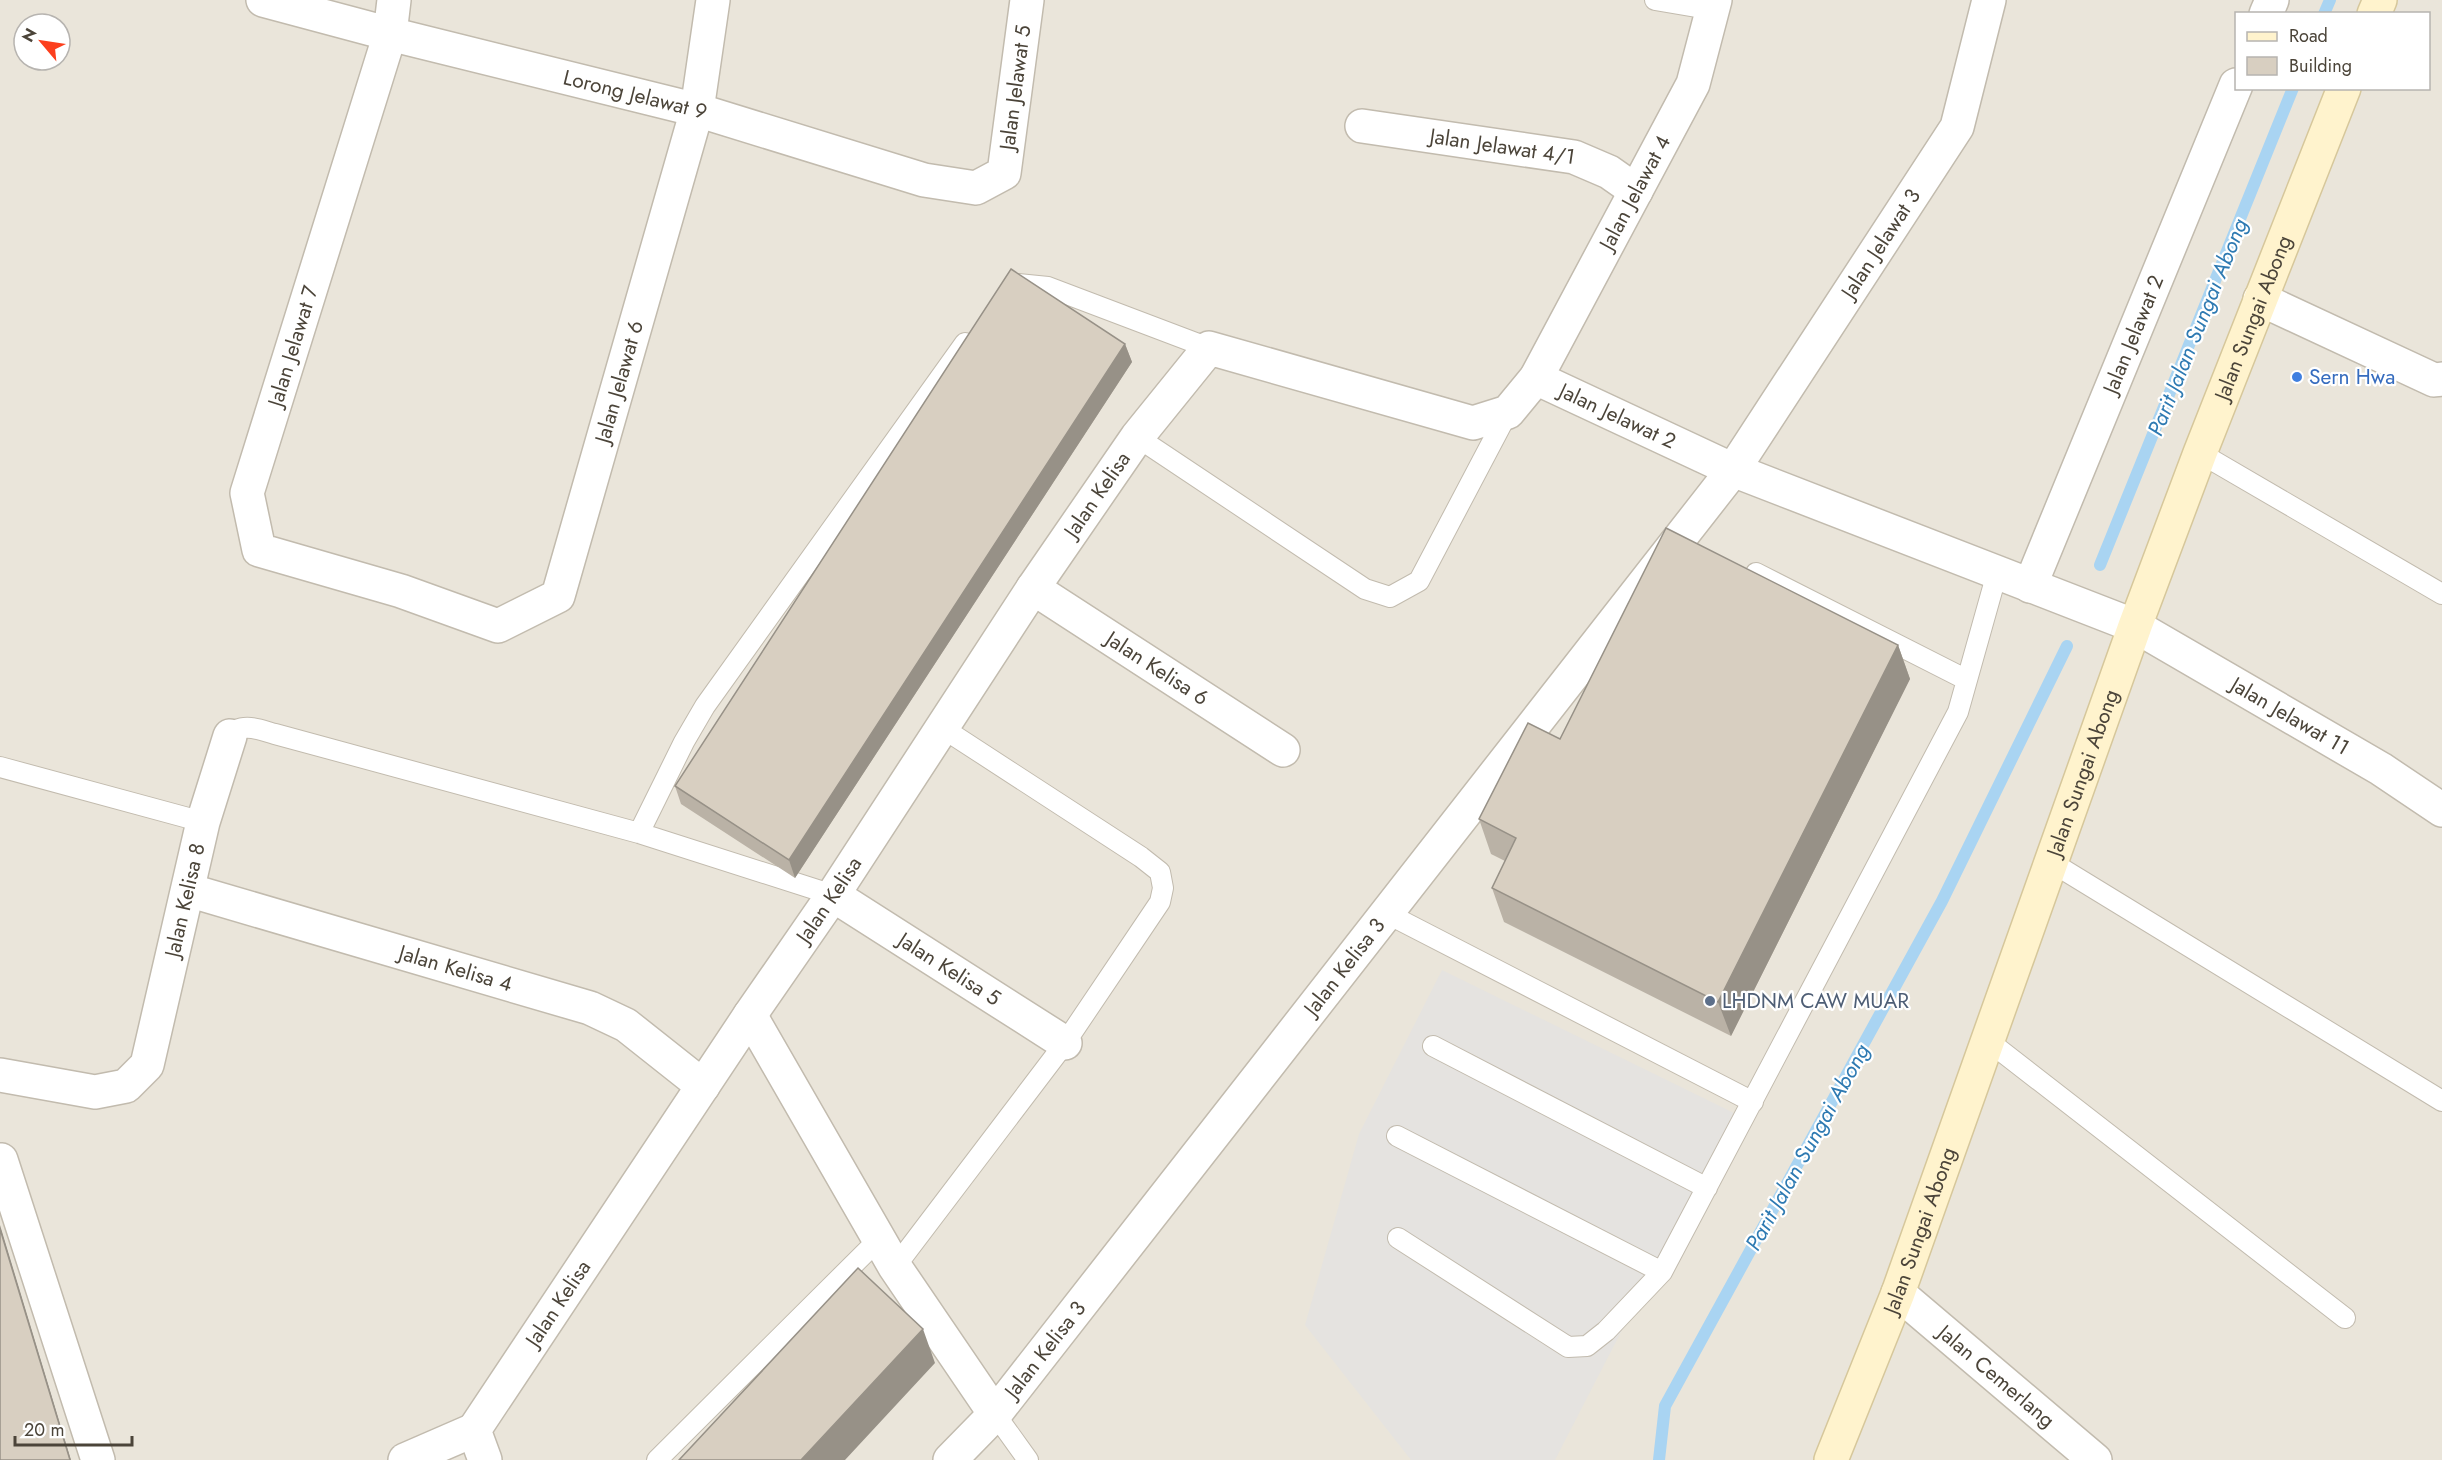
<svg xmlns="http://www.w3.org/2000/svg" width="2442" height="1460" viewBox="0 0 2442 1460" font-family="Jost,sans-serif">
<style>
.residential{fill:#eae5da;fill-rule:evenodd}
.parking{fill:#e5e3e0}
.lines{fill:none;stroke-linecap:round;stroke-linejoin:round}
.stream{stroke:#a9d4f2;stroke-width:12}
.lane-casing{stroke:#c2bbae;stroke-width:22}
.street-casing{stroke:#c2bbae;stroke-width:36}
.secondary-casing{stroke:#d6c79b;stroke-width:36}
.lane{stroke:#fff;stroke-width:20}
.street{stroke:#fff;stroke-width:33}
.secondary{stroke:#fff3cd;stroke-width:33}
.wall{fill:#bab2a6}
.shaded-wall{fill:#979187}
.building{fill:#d8cfc1;stroke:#979187;stroke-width:1.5}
.shop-dot{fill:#3f7fe0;stroke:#fff;stroke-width:2}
.service-dot{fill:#5c6f8a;stroke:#fff;stroke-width:2}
.labels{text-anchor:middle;stroke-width:4.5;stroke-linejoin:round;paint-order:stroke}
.street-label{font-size:21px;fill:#4b4439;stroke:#fff}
.shop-label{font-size:21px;fill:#366cbe;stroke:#fff;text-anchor:start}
.service-label{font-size:21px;fill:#4e5e75;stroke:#fff;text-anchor:start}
.water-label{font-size:22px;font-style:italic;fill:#2e7ab2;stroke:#fff}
</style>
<rect width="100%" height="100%" fill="#f6f3ec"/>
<path class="residential" d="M 0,0 L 2442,0 L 2442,1460 L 0,1460 ZM 2236,14 L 2428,14 L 2428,88 L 2236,88 ZM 24,24 L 60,24 L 60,60 L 24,60 Z"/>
<path class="parking" d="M 1442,970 L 1734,1113 L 1555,1460 L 1411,1460 L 1305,1325 L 1359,1134 Z"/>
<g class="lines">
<path class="stream" d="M 2324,14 L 2330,0
M 2100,565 L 2293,88
M 1659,1460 L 1665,1406 L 1942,901 L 2067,646"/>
<defs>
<path id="lane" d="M 1655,0 L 1714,10
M 1013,287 L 1018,284 L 1048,287 L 1209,348
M 1137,437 L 1365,589 L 1390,597 L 1419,581 L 1508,412
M 2200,453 L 2442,594
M 1756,573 L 1967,680
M 230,736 C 241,721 260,730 275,734 L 639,833 L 833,895
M 0,767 L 203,822
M 639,833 L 684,742 L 705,706 L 965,343
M 2051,862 L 2442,1101
M 1388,914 L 1753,1102
M 1987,1040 L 2345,1318
M 1433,1046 L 1707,1188
M 1397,1136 L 1662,1272
M 1398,1238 L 1568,1347 L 1587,1346 L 1606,1331 L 1662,1272 L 1958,712 L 1997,573
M 895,1267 L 1065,1043 L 1160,902 L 1163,888 L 1160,872 L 1141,857 L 941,727
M 995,1414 L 1028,1460
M 657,1460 L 879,1239"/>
<g id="street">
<path id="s1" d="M 263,0 L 390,34 L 697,110 L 924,180 L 976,188 L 1004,173 L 1027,0"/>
<path id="s2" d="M 394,0 L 390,34 L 247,493 L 259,550 L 401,591 L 498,626 L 558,596 L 697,110 L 713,0"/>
<path d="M 2266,14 L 2272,0"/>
<path id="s3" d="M 1362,126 L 1574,157 L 1609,172 L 1636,191"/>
<path d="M 2260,299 L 2434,380 L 2442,379"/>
<path id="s4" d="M 1536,378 L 1733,470 L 2135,626 L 2381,769 L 2442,810"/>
<path id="s5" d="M 2030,586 L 2236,85"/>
<path id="s6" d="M 1033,588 L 1283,750"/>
<path id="s7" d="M 188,890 L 590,1008 L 626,1025 L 703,1086"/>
<path id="s8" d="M 833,895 L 1065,1043"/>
<path d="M 750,1015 L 895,1267 L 995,1414"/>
<path id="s9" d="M 0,1075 L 95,1092 L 126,1086 L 147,1065 L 203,822 L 230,736"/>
<path d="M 1,1160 L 98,1460"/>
<path id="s10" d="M 1898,1293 L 2095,1460"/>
<path d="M 405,1460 L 474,1430"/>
<path id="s11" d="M 485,1460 L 474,1430 L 750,1015 L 833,895 L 1033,588 L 1137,437 L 1209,348 L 1473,423 L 1508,412 L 1536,378 L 1693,84 L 1715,0"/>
<path id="s12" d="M 950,1460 L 995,1414 L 1733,470 L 1957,127 L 1989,0"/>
</g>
<g id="secondary">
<path d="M 2374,14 L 2380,0"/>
<path id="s13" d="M 1831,1460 L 1898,1293 L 2135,626 L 2200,453 L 2344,88"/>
</g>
</defs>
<use href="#lane" class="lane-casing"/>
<use href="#street" class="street-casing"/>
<use href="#secondary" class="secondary-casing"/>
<use href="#lane" class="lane"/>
<use href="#street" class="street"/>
<use href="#secondary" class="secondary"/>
</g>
<path class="wall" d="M 1125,344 L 1132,362 L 795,878 L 681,804 L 675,786 Z
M 1898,645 L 1910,679 L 1731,1036 L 1504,922 L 1492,888 L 1505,861 L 1491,854 L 1479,819 L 1560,739 Z"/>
<path class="shaded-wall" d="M 1125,344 L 1132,362 L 795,878 L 789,860 Z
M 1898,645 L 1910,679 L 1731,1036 L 1718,1002 Z
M 0,1225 L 71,1460 L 70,1460 L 0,1229 Z
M 923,1329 L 935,1363 L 845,1460 L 801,1460 Z"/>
<path class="building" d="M 1011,269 L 1125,344 L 789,860 L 675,786 Z
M 1666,528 L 1898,645 L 1718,1002 L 1492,888 L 1516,838 L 1479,819 L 1528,723 L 1560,739 Z
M 0,1229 L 70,1460 L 0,1460 Z
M 858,1268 L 923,1329 L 801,1460 L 679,1460 Z"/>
<circle class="shop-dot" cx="2297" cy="377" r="6"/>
<circle class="service-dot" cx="1710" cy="1001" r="6"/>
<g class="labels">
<g class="street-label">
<text dy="7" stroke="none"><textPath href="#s1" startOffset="856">Jalan Jelawat 5</textPath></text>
<text dy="7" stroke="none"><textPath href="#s1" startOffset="384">Lorong Jelawat 9</textPath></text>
<text dy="7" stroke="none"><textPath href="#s3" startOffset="142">Jalan Jelawat 4/1</textPath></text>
<text dy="7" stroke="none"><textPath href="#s11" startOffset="1906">Jalan Jelawat 4</textPath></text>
<text dy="7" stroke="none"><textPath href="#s12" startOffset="1533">Jalan Jelawat 3</textPath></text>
<text dy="7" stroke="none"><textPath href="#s13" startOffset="1218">Jalan Sungai Abong</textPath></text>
<text dy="7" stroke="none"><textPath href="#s5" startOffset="272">Jalan Jelawat 2</textPath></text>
<text transform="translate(293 346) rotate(-73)" y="7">Jalan Jelawat 7</text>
<text dy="7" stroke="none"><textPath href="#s2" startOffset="1114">Jalan Jelawat 6</textPath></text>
<text dy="7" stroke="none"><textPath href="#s4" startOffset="90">Jalan Jelawat 2</textPath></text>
<text dy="7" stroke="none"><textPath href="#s11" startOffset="1156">Jalan Kelisa</textPath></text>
<text dy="7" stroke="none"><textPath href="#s6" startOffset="148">Jalan Kelisa 6</textPath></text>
<text dy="7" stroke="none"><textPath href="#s4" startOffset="828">Jalan Jelawat 11</textPath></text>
<text dy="7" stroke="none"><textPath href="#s13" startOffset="732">Jalan Sungai Abong</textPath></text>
<text dy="7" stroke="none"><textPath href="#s11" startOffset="670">Jalan Kelisa</textPath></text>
<text dy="7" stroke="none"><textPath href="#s9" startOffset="327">Jalan Kelisa 8</textPath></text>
<text dy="7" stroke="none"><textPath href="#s12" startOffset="632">Jalan Kelisa 3</textPath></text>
<text dy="7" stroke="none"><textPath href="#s7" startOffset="279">Jalan Kelisa 4</textPath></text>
<text dy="7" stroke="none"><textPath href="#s8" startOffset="138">Jalan Kelisa 5</textPath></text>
<text dy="7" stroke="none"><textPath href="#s13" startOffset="246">Jalan Sungai Abong</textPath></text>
<text dy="7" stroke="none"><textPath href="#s11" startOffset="184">Jalan Kelisa</textPath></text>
<text dy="7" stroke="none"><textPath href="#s12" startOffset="146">Jalan Kelisa 3</textPath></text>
<text dy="7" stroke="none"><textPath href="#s10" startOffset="129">Jalan Cemerlang</textPath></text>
</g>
<g class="shop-label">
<text x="2309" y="384">Sern Hwa</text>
</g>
<g class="service-label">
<text x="1722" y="1008">LHDNM CAW MUAR</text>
</g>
<g class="water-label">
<text transform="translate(2197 327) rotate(-68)" y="8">Parit Jalan Sungai Abong</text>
<text transform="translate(1807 1147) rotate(-61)" y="8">Parit Jalan Sungai Abong</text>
</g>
</g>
<rect x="2235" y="12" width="195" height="78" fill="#ffffff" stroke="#b7b4b0" stroke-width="1.5"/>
<rect x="2247" y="32" width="30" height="9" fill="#fff3cd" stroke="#b7b4b0" stroke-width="1.5"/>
<text x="2289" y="42" font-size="18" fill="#4b4439">Road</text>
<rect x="2247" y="57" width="30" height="18" fill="#d8cfc1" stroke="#b7b4b0" stroke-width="1.5"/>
<text x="2289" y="72" font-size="18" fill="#4b4439">Building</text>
<g transform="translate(42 42) rotate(299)"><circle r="28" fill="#ffffff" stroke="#b7b4b0" stroke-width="1.5"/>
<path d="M0-4.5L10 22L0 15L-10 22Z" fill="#fc3f1d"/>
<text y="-9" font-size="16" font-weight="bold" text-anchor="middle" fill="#4b4439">N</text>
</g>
<path d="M15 1436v9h117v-9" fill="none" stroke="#4b4439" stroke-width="3"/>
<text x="24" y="1436" font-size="18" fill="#4b4439" stroke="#ffffff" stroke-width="4.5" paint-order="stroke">20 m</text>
</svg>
